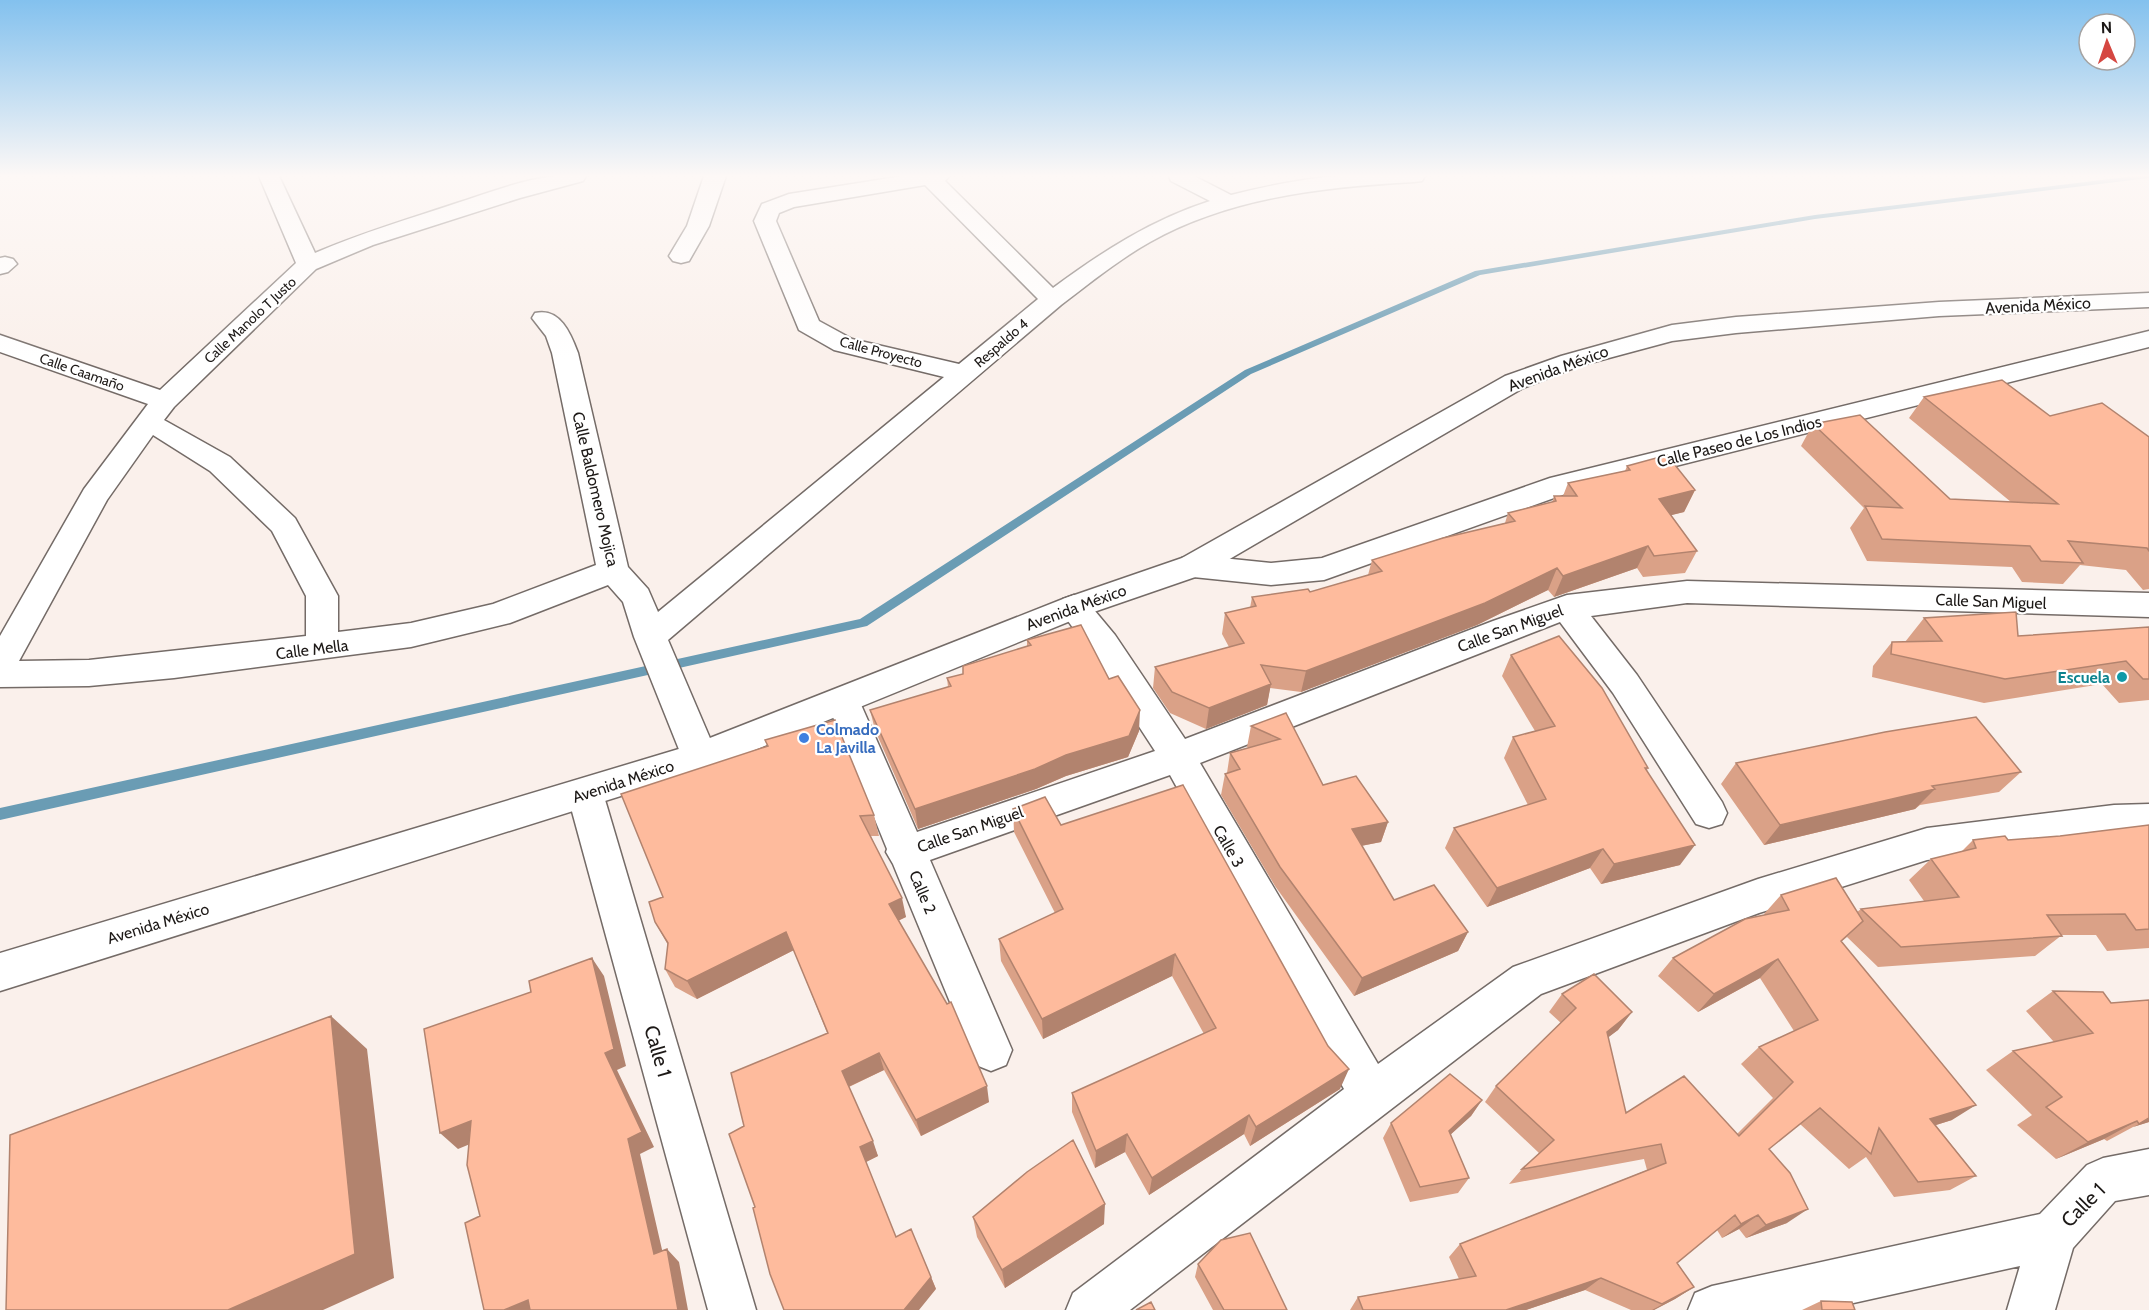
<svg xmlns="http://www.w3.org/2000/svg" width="2149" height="1310" viewBox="0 0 2149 1310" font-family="Cabin,sans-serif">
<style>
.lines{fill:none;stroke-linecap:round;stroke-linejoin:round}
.stream{fill:#6a9cb4;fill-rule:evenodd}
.street-casing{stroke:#746b67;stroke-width:3}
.secondary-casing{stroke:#746b67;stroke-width:3}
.street{fill:#fff;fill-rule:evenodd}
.secondary{fill:#fff;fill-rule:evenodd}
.wall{fill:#daa187}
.shaded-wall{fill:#b2836e}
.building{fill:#febb9d;stroke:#b2836e;stroke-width:1.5}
.culture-dot{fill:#0f9aa8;stroke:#fff;stroke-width:2}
.shop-dot{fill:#3f7fe0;stroke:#fff;stroke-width:2}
.labels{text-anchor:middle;stroke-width:4.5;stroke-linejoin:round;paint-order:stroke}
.far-street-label{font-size:14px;fill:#1d1917;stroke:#fff}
.street-label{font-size:16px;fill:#1d1917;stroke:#fff}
.culture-label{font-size:16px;font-weight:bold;fill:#0d838f;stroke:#fff;text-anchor:end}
.shop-label{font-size:16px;font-weight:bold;fill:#366cbe;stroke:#fff;text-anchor:start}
.near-street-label{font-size:20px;fill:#1d1917;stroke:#fff}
</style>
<rect width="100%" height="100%" fill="#faf0eb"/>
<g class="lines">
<path class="stream" d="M 2134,176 L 2149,176 L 2149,178 L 1815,219 L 1480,275 L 1251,374 L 867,626 L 0,820 L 0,808 L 860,619 L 1245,370 L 1475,271 L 1815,215 Z"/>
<defs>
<path id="street" d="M 259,176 L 279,176 L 315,253 C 361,233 409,219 457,203 C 498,190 542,171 586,176 L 583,181 L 520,198 L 373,245 L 316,269 L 174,407 L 164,420 L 230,457 L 295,518 L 338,596 L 338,632 L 411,623 L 493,604 L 596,565 L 552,353 L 546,336 L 532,318 L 535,313 C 560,307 571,334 578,353 L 628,567 L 648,589 L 658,612 L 944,377 L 834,350 L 799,330 L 754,221 L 762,204 L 789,194 L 903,176 L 949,176 L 945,181 L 1053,288 C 1103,251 1151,220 1210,201 L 1171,181 L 1169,176 L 1194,176 L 1231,195 C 1294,179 1360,169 1425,176 L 1422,181 L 1414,182 C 1324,187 1230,197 1150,242 C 1118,260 1090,283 1061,305 L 668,640 L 718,757 L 713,767 L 700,771 L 687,767 L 682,757 L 634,637 L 623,602 L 608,585 L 510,623 L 411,647 L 174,678 L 89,686 L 0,687 L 0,636 L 84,489 L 148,404 L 0,352 L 0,335 L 160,390 L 296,263 ZM 925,185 L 1038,299 L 959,364 L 852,339 L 819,321 L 776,221 L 779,213 L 794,207 ZM 153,435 L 210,471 L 272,531 L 306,596 L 306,636 L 89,660 L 19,661 L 107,500 Z
M 704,176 L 726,176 L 709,226 L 689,261 L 681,263 L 673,261 L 669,256 L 687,226 Z
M 5,257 L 13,259 L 17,264 L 8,272 L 0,274 L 0,258 Z
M 2149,331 L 2149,347 L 1568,493 L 1324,580 L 1271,585 L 1193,577 L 1182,574 L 1178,566 L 1182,558 L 1193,555 L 1271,563 L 1322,558 L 1550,478 Z
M 1687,581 L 2149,593 L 2149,617 L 1687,603 L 1591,616 L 1637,675 L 1722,802 L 1727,813 L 1722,824 L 1709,828 L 1696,824 L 1613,693 L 1560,622 L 1200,763 L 1378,1064 L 1513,967 L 1758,879 L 1927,828 L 2114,805 L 2149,804 L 2149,836 L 2114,837 L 1927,860 L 1759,913 L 1541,994 L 1130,1310 L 1066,1310 L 1073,1293 L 1344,1089 L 1170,775 L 930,860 L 1012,1050 L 1006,1065 L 991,1071 L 976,1065 L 893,864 L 886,852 L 887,849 L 826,700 L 831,691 L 843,687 L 855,691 L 917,832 L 1155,751 L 1091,653 L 1058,607 L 1063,599 L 1074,595 L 1085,599 L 1115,635 L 1185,739 L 1493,621 L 1567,595 Z
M 585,778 L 598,782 L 603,793 L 756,1310 L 708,1310 L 567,793 L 572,782 Z
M 2149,1149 L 2149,1195 L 2115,1201 L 2073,1248 L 2055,1310 L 2007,1310 L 2020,1266 L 1822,1310 L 1688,1310 L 1695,1293 L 1712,1286 L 2040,1214 L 2087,1165 L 2103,1158 Z"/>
<path id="secondary" d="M 2149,293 L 2149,307 L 1939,316 L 1736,333 L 1672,341 L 1579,366 L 1523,388 L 1204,574 L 1085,615 L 713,767 L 0,991 L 0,953 L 692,745 L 1063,599 L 1182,558 L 1505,376 L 1561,356 L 1672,325 L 1736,317 L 1939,302 Z"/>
</defs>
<use href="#street" class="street-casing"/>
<use href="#secondary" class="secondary-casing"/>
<use href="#street" class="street"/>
<use href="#secondary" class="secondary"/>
</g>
<path class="wall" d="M 1924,397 L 2050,416 L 2149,437 L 2149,589 L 2143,590 L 2126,570 L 2080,565 L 2063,584 L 2022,582 L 2012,567 L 1867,561 L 1850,528 L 1864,508 L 1801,446 L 1813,424 L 1950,499 L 2011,502 L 1909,418 Z
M 1627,466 L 1695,490 L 1684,512 L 1671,515 L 1697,551 L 1685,573 L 1643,577 L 1637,568 L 1554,597 L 1548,590 L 1477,625 L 1301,692 L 1270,688 L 1267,705 L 1206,729 L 1170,713 L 1153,688 L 1155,667 L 1229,647 L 1222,634 L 1225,613 L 1250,608 L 1252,597 L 1310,592 L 1368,575 L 1372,560 L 1505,523 L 1508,513 L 1552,503 L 1554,496 L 1563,496 L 1568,483 L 1625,471 Z
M 1924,618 L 2018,636 L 2149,627 L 2149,700 L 2119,703 L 2102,684 L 1984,703 L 1872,677 L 1873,666 L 1892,642 L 1905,642 Z
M 1027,640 L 1109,679 L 1139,731 L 1128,757 L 1066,776 L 1036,789 L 918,829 L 875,730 L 870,710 L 948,687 L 947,678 L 963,674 L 1027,647 Z
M 1511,655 L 1648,768 L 1647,770 L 1680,865 L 1601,884 L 1590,868 L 1487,907 L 1445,848 L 1454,828 L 1528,805 L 1504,758 L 1513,737 L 1535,731 L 1502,676 Z
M 1286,713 L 1323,785 L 1388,822 L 1381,842 L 1361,846 L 1394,900 L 1468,932 L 1458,951 L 1354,996 L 1275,886 L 1221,795 L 1225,774 L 1227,773 L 1230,753 L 1249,748 L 1247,747 L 1251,726 Z
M 765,740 L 874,815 L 879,836 L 871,836 L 906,917 L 898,921 L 989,1102 L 921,1136 L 884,1070 L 849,1087 L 878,1156 L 866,1162 L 896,1237 L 931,1277 L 936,1289 L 755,1207 L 744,1126 L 827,1033 L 794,950 L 697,999 L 675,987 L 665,969 L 668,945 L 655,922 L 663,897 L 767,746 Z
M 1736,763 L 2021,772 L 1999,792 L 1920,805 L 1915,809 L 1764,845 L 1721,784 Z
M 1013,809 L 1061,825 L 1340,1089 L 1250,1146 L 1244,1134 L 1149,1195 L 1125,1152 L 1095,1168 L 1072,1112 L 1072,1093 L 1204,1034 L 1172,976 L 1043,1039 L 1001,961 L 999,939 L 1055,913 L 1014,832 Z
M 2149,825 L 2149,948 L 2107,951 L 2096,935 L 2062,935 L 2035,956 L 1878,967 L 1847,937 L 1841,942 L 1952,1120 L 1936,1125 L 1976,1176 L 1950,1190 L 1894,1197 L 1866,1157 L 1849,1169 L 1800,1124 L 1769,1149 L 1787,1223 L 1746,1238 L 1739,1229 L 1722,1238 L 1717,1230 L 1677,1263 L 1694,1287 L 1675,1299 L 1654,1310 L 1631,1310 L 1585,1290 L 1526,1310 L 1350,1310 L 1358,1297 L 1459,1279 L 1449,1257 L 1460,1244 L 1647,1170 L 1644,1159 L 1509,1184 L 1522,1169 L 1539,1153 L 1485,1102 L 1496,1086 L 1561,1023 L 1549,1012 L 1562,994 L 1632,1012 L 1618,1030 L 1608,1037 L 1626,1113 L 1737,1134 L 1773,1098 L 1741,1064 L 1759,1047 L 1794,1031 L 1760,978 L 1698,1012 L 1658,976 L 1673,958 L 1765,915 L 1764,914 L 1781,895 L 1857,912 L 1861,909 L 1924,901 L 1909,880 L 1931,859 L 1961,852 L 1973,840 L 2008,840 L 2060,836 Z
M 2053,991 L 2111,1003 L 2149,1000 L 2149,1122 L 2133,1127 L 2107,1141 L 2104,1139 L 2056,1159 L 2017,1125 L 2032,1115 L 1986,1070 L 2013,1051 L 2054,1042 L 2026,1011 Z
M 1482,1100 L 1471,1116 L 1450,1135 L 1469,1178 L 1458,1193 L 1410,1202 L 1383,1138 L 1391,1123 Z
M 973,1217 L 1104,1224 L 1005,1288 L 977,1237 Z
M 1198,1264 L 1287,1310 L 1213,1310 L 1195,1277 Z
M 1821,1301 L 1822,1310 L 1802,1310 Z"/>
<path class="shaded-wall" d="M 1695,490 L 1684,512 L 1648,521 L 1659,499 Z
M 1648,546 L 1637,568 L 1554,597 L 1563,576 Z
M 1557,568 L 1548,590 L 1477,625 L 1301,692 L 1306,671 Z
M 1271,684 L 1267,705 L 1206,729 L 1209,708 Z
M 1140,710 L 1139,731 L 1128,757 L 1066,776 L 1036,789 L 918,829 L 915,809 Z
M 1935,789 L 1915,809 L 1764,845 L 1780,825 Z
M 1388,822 L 1381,842 L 1345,849 L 1352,829 Z
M 1695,845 L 1680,865 L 1601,884 L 1614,864 Z
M 1603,849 L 1590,868 L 1487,907 L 1497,888 Z
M 902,898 L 906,917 L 893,923 L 889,904 Z
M 786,932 L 794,950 L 697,999 L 687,981 Z
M 1468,932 L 1458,951 L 1354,996 L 1362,978 Z
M 1175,954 L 1172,976 L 1043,1039 L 1042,1019 Z
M 592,958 L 604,976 L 626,1066 L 617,1070 L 654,1147 L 640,1154 L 666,1267 L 654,1254 L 605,1053 Z
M 1778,959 L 1760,978 L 1698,1012 L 1714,994 Z
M 1632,1012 L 1618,1030 L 1593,1049 L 1607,1032 Z
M 331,1016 L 367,1049 L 394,1278 L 323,1310 L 228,1310 Z
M 879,1053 L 884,1070 L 848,1087 L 842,1071 Z
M 1349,1069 L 1340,1089 L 1250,1146 L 1256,1127 Z
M 987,1086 L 989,1102 L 921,1136 L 916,1120 Z
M 1482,1100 L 1471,1116 L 1438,1146 L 1449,1131 Z
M 1976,1105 L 1952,1120 L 1907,1134 L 1930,1119 Z
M 1249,1115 L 1244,1134 L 1149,1195 L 1152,1178 Z
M 2149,1118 L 2149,1122 L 2133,1127 L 2139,1124 Z
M 471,1121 L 487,1137 L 458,1149 L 440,1133 Z
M 2137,1121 L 2104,1139 L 2056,1159 L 2088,1142 Z
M 1127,1134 L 1125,1152 L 1095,1168 L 1096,1151 Z
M 873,1141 L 878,1156 L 866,1162 L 860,1147 Z
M 1105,1204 L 1104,1224 L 1005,1288 L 1002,1270 Z
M 1808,1209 L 1787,1223 L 1746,1238 L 1766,1225 Z
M 1758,1215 L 1739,1229 L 1722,1238 L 1741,1224 Z
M 667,1249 L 679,1262 L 688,1310 L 678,1310 Z
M 931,1277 L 936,1289 L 919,1310 L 904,1310 Z
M 1601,1278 L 1585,1290 L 1526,1310 L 1506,1310 Z
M 1694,1287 L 1675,1299 L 1654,1310 L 1652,1310 Z
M 528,1300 L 542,1310 L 504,1310 Z"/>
<path class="building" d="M 2002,380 L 2050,416 L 2102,403 L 2149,437 L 2149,551 L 2147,548 L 2068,541 L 2083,563 L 2041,561 L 2030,546 L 1882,539 L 1865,506 L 1902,508 L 1813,424 L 1860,415 L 1950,499 L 2058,504 L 1924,397 Z
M 1667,455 L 1695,490 L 1659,499 L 1697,551 L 1654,556 L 1648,546 L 1563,576 L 1557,568 L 1485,603 L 1306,671 L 1261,665 L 1271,684 L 1209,708 L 1172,692 L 1155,667 L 1244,643 L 1225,613 L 1256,606 L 1252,597 L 1308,589 L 1310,592 L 1382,571 L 1372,560 L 1443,538 L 1515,521 L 1508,513 L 1556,501 L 1554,496 L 1577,496 L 1568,483 L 1630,470 L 1627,466 Z
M 2016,612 L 2018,636 L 2149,627 L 2149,679 L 2143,679 L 2126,661 L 2005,679 L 1891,654 L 1892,642 L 1942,641 L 1924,618 Z
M 1081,625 L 1109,679 L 1118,676 L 1140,710 L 1129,736 L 1066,755 L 1035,769 L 915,809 L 870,710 L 951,686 L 947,678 L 963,674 L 963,666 L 1031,645 L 1027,640 Z
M 1559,636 L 1602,688 L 1648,768 L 1645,768 L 1695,845 L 1614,864 L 1603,849 L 1497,888 L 1454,828 L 1546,799 L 1513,737 L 1555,726 L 1511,655 Z
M 1286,713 L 1323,785 L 1356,776 L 1388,822 L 1352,829 L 1394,900 L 1434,885 L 1468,932 L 1362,978 L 1280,867 L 1225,774 L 1240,769 L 1230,753 L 1280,739 L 1251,726 Z
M 1976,717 L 2021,772 L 1932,786 L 1935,789 L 1780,825 L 1736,763 L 1885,732 Z
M 835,720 L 874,815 L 860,816 L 902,898 L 889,904 L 947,1004 L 951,1002 L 987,1086 L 916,1120 L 879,1053 L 842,1071 L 873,1141 L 860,1147 L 896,1237 L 911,1229 L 931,1277 L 904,1310 L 784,1310 L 770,1274 L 753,1208 L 755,1207 L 729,1134 L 744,1126 L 731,1073 L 828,1033 L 786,932 L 687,981 L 665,969 L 668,943 L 655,922 L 649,902 L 663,897 L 621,794 L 768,746 L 765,740 Z
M 1183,785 L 1328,1046 L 1349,1069 L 1256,1127 L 1249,1115 L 1152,1178 L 1127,1134 L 1096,1151 L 1072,1093 L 1216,1028 L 1175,954 L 1042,1019 L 999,939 L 1063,909 L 1013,809 L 1045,797 L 1061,825 Z
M 2149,825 L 2149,929 L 2136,930 L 2125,914 L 2047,915 L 2062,936 L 1901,947 L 1861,909 L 1959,897 L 1931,859 L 1976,848 L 1973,840 L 2005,836 L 2008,840 L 2060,836 Z
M 1836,878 L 1863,921 L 1841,941 L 1976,1105 L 1930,1119 L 1976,1176 L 1918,1182 L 1879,1128 L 1871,1154 L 1820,1108 L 1769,1149 L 1790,1173 L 1808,1209 L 1766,1225 L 1758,1215 L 1741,1224 L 1735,1215 L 1677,1263 L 1694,1287 L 1662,1304 L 1601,1278 L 1506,1310 L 1363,1310 L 1358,1297 L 1476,1276 L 1460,1244 L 1666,1163 L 1661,1144 L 1522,1169 L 1554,1140 L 1496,1086 L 1576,1008 L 1562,994 L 1594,974 L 1632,1012 L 1607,1032 L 1626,1113 L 1684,1076 L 1739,1136 L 1793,1082 L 1759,1047 L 1818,1020 L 1778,959 L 1714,994 L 1673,958 L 1745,919 L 1789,910 L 1781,895 Z
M 592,958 L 614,1049 L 605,1053 L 642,1132 L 628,1139 L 654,1254 L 667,1249 L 678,1310 L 530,1310 L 528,1300 L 504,1310 L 484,1310 L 465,1223 L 480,1216 L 467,1165 L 471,1121 L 440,1133 L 424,1029 L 531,992 L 529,981 Z
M 2053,991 L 2103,992 L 2111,1003 L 2149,1000 L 2149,1118 L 2139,1124 L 2137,1121 L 2088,1142 L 2046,1107 L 2062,1097 L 2013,1051 L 2093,1033 Z
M 331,1016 L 355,1254 L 228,1310 L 6,1310 L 10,1135 Z
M 1450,1074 L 1482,1100 L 1449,1131 L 1469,1178 L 1420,1187 L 1391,1123 Z
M 1073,1140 L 1105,1204 L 1002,1270 L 973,1217 L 1027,1172 Z
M 1250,1233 L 1287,1310 L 1224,1310 L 1198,1264 L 1221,1240 Z
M 1821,1301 L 1852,1302 L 1855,1310 L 1822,1310 Z
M 1151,1302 L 1155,1310 L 1136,1310 Z"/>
<linearGradient id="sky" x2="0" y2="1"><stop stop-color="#83c1ee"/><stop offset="0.49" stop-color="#fdf8f6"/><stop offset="1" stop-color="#fdf8f6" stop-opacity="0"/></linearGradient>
<rect width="2149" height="359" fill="url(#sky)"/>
<circle class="culture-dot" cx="2122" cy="677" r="6"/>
<circle class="shop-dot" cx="804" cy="738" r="6"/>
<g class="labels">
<g class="far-street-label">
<text transform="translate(250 320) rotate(-43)" y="5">Calle Manolo T Justo</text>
<text transform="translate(1001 343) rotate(-41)" y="5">Respaldo 4</text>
<text transform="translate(881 352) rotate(15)" y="5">Calle Proyecto</text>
<text transform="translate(82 372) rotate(19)" y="5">Calle Caamaño</text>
</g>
<g class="street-label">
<text transform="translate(2038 305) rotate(-3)" y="6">Avenida México</text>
<text transform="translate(1558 368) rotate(-20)" y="6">Avenida México</text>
<text transform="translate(1739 441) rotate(-14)" y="6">Calle Paseo de Los Indios</text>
<text transform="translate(596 489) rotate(77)" y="6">Calle Baldomero Mojica</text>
<text transform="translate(1991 601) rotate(2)" y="6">Calle San Miguel</text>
<text transform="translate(1076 607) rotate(-20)" y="6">Avenida México</text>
<text transform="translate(1510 628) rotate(-20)" y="6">Calle San Miguel</text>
<text transform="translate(312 649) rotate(-7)" y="6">Calle Mella</text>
<text transform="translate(623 781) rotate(-18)" y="6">Avenida México</text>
<text transform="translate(970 829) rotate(-19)" y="6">Calle San Miguel</text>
<text transform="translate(1229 846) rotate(60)" y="6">Calle 3</text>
<text transform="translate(923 892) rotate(67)" y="6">Calle 2</text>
<text transform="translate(158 923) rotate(-17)" y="6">Avenida México</text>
</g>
<g class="culture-label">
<text x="2110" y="683">Escuela</text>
</g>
<g class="shop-label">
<text x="816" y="735">Colmado<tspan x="816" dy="18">La Javilla</tspan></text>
</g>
<g class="near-street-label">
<text transform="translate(658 1051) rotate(74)" y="7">Calle 1</text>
<text transform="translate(2083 1205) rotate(-45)" y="7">Calle 1</text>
</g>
</g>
<g transform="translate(2107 42) rotate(358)"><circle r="28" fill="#ffffff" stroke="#a5a3a2" stroke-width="1.5"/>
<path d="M0-4.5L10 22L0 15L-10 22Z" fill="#d54741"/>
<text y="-9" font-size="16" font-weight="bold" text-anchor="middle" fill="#1d1917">N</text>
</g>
</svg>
